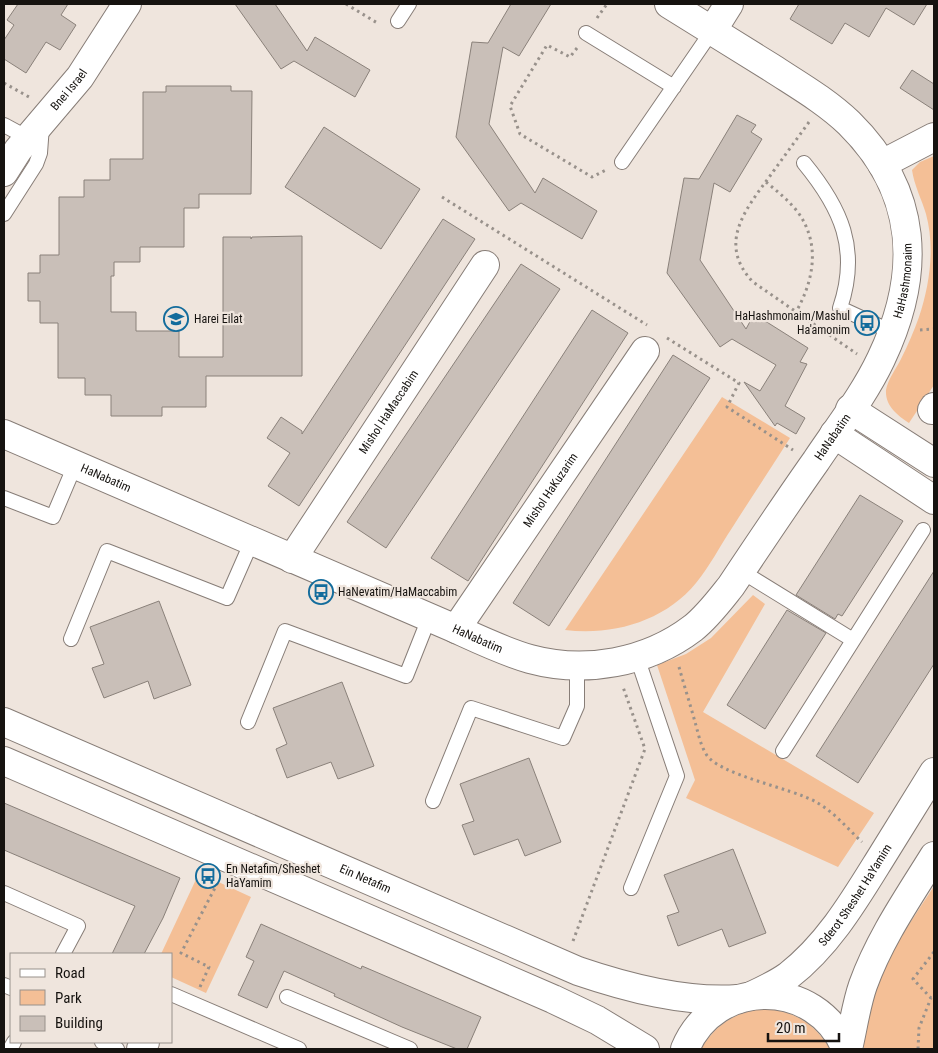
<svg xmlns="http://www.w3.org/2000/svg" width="938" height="1053" viewBox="0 0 938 1053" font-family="'Roboto Condensed',sans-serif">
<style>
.green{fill:#f4bf96}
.building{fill:#c9bfb8;stroke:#8a817a}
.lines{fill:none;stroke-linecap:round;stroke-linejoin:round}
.service-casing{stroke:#877d77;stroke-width:16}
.minor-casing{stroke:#877d77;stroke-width:30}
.tertiary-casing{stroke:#877d77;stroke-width:30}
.path{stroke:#98918b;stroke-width:3;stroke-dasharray:2.5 4;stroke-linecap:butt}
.service{stroke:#fff;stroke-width:14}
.minor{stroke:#fff;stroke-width:28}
.tertiary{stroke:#fff;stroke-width:28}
.labels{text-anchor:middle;stroke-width:4.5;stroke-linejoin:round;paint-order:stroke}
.street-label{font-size:12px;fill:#161310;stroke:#efe5dd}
.poi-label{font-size:12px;fill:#161310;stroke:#efe5dd;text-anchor:start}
</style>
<rect width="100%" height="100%" fill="#efe5dd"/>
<path class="green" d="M 934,156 L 934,385 L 909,423 C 897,415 885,406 886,390 C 888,379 896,369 901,359 C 908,345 914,331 919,317 C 930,284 935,247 926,214 C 922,200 914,185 912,170 L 920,162 Z
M 722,397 L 790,438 C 771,468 751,498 732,528 C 720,546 710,566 696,583 C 665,621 613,636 565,630 Z
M 753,595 L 765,604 L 703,712 L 874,813 L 838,867 L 686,798 L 695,780 L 657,665 L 686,654 L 711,638 Z
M 199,873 L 251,897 L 206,993 L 171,977 L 171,954 L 161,954 Z
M 934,886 L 934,1049 L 864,1049 C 861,988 903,935 934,886 Z
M 765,1009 C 795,1011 815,1024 830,1049 L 701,1049 C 716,1024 736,1011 765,1009 Z"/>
<path class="building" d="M 18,4 L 68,4 L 61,15 L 76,25 L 60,50 L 46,42 L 26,73 L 4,59 L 4,40 L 14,25 L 7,20 Z
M 235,4 L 275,4 L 307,51 L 315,37 L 370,70 L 355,97 L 294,61 L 281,69 Z
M 511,4 L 551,4 L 519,56 L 503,47 L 489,124 L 535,193 L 543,178 L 597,211 L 582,239 L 521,203 L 509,211 L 456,137 L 472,42 L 488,43 Z
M 799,4 L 927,4 L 914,25 L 886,8 L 869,37 L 845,23 L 832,44 L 790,19 Z
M 912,70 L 934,84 L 934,110 L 900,88 Z
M 166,86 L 231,86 L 231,91 L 252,91 L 251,194 L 199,194 L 199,208 L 184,208 L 184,247 L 140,247 L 140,262 L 114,262 L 114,276 L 111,276 L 111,312 L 136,312 L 136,331 L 179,331 L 179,357 L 223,357 L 223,237 L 251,237 L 251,239 L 252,237 L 302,236 L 302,376 L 206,376 L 206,407 L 162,407 L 162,416 L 111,416 L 111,395 L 85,395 L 85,378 L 58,378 L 58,323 L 40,323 L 40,301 L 28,301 L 28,273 L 40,273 L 40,255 L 59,255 L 59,197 L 84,197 L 84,180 L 110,180 L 110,159 L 143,159 L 143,92 L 166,92 Z
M 737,115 L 756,125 L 751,132 L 762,139 L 730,192 L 714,183 L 700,260 L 746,329 L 754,314 L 808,348 L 800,362 L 807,364 L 785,406 L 805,418 L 796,434 L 777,423 L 775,426 L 744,382 L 760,391 L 776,365 L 732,339 L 720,347 L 667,273 L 684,178 L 699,179 Z
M 324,127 L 420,189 L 381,249 L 285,187 Z
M 443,219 L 475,239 L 299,506 L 268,486 L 290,453 L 267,438 L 281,417 L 302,431 L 302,434 Z
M 521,264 L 560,289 L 386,548 L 347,522 Z
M 592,310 L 628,333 L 468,581 L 431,558 Z
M 673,355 L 710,378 L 549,626 L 513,603 Z
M 860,495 L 903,521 L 842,616 L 838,614 L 835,619 L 796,595 Z
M 934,571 L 934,664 L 858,783 L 816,756 Z
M 159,601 L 191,685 L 154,699 L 148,681 L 104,698 L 92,668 L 104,664 L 90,627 Z
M 787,610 L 826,633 L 765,729 L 727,705 Z
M 342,682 L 374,766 L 338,779 L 331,762 L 287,778 L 276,749 L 287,744 L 273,708 Z
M 529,758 L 561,842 L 525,856 L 518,839 L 474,855 L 462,825 L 474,821 L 460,784 Z
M 4,803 L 180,878 L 163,918 L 144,954 L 112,954 L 135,906 L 4,850 Z
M 733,849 L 766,933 L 729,947 L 722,929 L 678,946 L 667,916 L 679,912 L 664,875 Z
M 261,924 L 361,969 L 362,966 L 481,1017 L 467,1049 L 457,1049 L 402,1027 L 334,996 L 335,994 L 284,971 L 267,1008 L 238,995 L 254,961 L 246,957 Z"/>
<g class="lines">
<defs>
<path id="service" d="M 398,21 L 409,4
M 586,33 L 674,87
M 4,125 L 28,138
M 622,162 L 712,31
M 804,163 C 841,208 860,249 840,308 L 892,332
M 4,214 L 36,164 L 40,153 L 42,126
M 4,498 L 53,517 L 75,465
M 741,571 L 853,640
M 71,639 L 107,551 L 227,598 L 252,541
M 248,722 L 285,631 L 406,676 L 429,618
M 783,751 L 923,530
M 433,801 L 471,708 L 563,738 L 577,706 L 577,666
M 631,888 L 677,776 L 637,657
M 4,893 L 78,926 L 63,954
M 4,985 L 11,988
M 171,994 L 299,1049
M 287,997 L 410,1049
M 102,1042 L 117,1049
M 10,1049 L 14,1042"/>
<g id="minor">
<path d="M 712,31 L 729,4"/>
<path d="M 882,164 L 934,137"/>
<path id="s1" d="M 4,172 L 18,150 L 80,77 L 127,4"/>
<path d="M 850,409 L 934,463"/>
<path d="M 932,410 L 934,407"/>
<path id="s2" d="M 4,434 L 456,629 C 480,640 505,652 530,659 C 585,674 647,663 693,628 C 708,616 719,601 731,586 C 759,544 787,502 816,461 C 838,428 864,395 881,359 C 922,273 919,192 849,123 C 826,101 798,85 772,68 C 738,47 703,25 669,4"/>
<path d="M 834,434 L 934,500"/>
<path id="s3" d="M 292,559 L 485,265"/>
<path id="s4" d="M 456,629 L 645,351"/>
<path d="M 141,1049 L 145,1042"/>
</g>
<g id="tertiary">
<path id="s5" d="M 4,722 L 578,971 C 628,988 685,1003 738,999"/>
<path d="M 4,761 L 553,999 L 597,1020 L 645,1049"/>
<path id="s6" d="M 751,996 C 764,990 777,984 788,976 C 828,945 854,901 880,859 C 898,830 916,801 934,772"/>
<path d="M 685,1049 C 715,977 816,977 846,1049"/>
<path d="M 848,1049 C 853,1028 856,1005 863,985 C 880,938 908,898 934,856"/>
</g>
</defs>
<use href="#service" class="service-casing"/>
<use href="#minor" class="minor-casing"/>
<use href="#tertiary" class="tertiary-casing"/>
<path class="path" d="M 346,4 L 379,24
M 597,18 L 607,4
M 577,48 L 570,57 L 547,45 L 510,106 L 520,134 L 592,177 L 606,170
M 4,83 L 29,97
M 809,122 C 796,140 783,158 770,176 C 745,210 717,244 753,282 L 857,354
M 766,182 C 777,191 788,200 797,211 C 821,243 814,280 796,312
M 442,197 L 647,325
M 920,330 L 934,329
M 667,338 L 739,383 L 727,407 L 793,450
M 679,667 C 684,685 690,704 695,722 C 698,732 700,744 706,754 C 718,775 792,788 816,802 C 834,812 847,828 862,842
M 573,941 L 645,749 L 623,687
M 934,952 L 913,979 L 931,998 L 934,998
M 200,987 L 209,967 L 181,953 L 218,882
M 918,1049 L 919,1028 L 931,998"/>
<use href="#service" class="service"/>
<use href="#minor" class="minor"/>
<use href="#tertiary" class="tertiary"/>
</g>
<defs>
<symbol id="school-ring" viewBox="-11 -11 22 22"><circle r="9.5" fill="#efe5dd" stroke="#136c9c" stroke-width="1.5"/><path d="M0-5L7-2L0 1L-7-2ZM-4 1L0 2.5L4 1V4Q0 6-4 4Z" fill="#136c9c"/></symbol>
<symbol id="bus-ring" viewBox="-11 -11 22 22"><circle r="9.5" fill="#efe5dd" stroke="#136c9c" stroke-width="1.5"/><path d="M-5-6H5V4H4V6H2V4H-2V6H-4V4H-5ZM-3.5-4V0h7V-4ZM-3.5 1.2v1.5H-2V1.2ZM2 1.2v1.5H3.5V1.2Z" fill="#136c9c"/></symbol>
</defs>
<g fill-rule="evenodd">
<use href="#school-ring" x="162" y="305" width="28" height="28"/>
<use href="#bus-ring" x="853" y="309" width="28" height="28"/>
<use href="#bus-ring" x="307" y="578" width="28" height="28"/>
<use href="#bus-ring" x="194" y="862" width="28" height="28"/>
</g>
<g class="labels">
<g class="street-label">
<text dy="4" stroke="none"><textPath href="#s1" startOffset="105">Bnei Israel</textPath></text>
<text dy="4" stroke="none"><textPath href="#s2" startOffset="1155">HaHashmonaim</textPath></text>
<text dy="4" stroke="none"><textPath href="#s3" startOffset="176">Mishol HaMaccabim</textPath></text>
<text dy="4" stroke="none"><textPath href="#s2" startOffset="981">HaNabatim</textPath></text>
<text dy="4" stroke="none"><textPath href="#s2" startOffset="111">HaNabatim</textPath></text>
<text dy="4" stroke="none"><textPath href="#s4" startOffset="168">Mishol HaKuzarim</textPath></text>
<text dy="4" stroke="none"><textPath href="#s2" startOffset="516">HaNabatim</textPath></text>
<text dy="4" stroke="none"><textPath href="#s5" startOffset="394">Ein Netafim</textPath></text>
<text dy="4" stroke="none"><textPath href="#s6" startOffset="148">Sderot Sheshet HaYamim</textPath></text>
</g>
<g class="poi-label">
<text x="850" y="320" text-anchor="end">HaHashmonaim/Mashul<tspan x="850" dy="14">Ha'amonim</tspan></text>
<text x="194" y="323">Harei Eilat</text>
<text x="338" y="596">HaNevatim/HaMaccabim</text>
<text x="226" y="873">En Netafim/Sheshet<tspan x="226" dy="14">HaYamim</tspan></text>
</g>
</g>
<rect width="938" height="1053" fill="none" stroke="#161310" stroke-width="10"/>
<rect x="10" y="953" width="162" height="90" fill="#efe5dd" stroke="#98918b"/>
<rect x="20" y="969" width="25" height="8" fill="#ffffff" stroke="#98918b"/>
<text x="55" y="978" font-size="15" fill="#161310">Road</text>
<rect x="20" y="990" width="25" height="15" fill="#f4bf96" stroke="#98918b"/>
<text x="55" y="1003" font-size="15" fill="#161310">Park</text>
<rect x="20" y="1016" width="25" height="15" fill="#c9bfb8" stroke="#98918b"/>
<text x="55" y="1028" font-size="15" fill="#161310">Building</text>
<path d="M768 1033v8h71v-8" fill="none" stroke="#161310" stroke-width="2.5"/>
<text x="776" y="1033" font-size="15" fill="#161310" stroke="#efe5dd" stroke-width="4" paint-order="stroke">20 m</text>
</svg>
